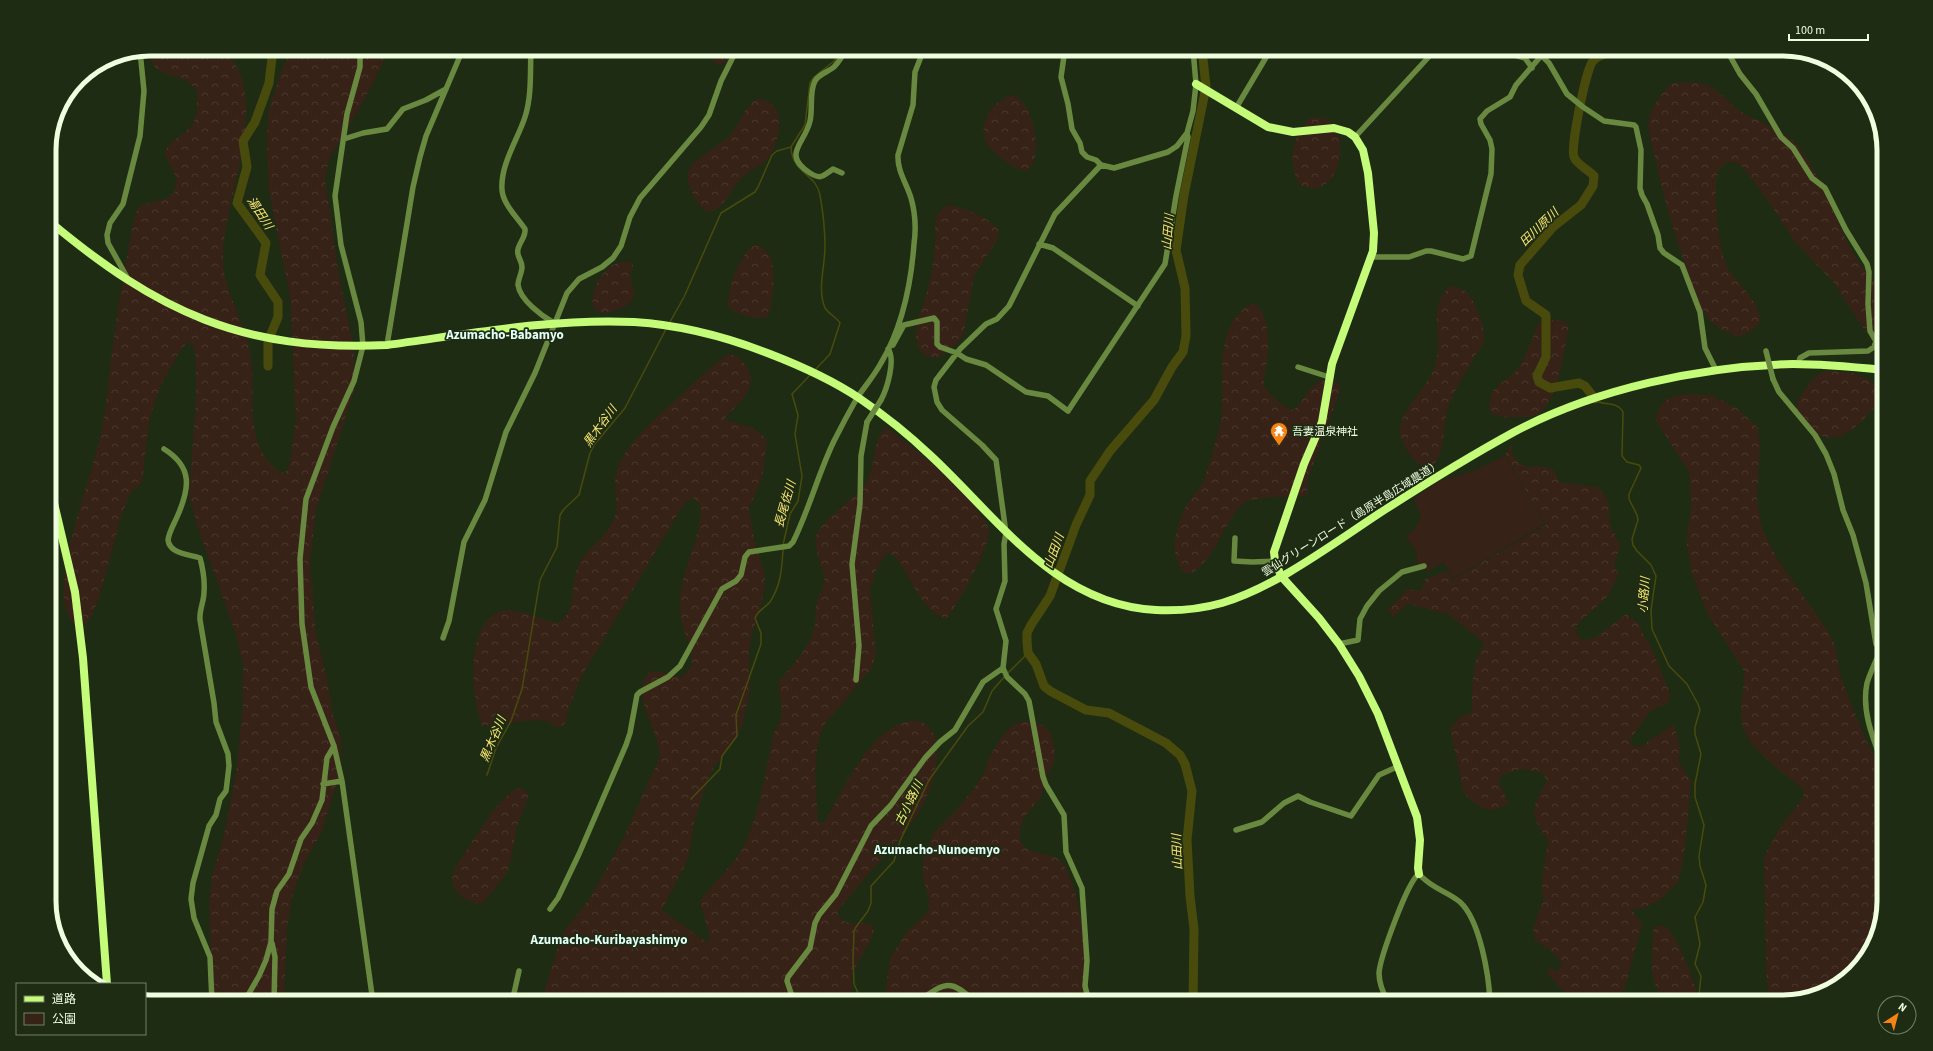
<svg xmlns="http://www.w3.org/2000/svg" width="1933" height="1051" viewBox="0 0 1933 1051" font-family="'Source Sans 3','Noto Sans JP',sans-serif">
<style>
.forest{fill:url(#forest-crowns)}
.green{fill:#362216}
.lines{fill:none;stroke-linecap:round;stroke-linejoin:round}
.stream{stroke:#494b0d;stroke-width:1.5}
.river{stroke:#494b0d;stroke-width:9}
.street{stroke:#698940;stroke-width:5.5}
.secondary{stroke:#c4fb79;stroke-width:8}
.street-bridge{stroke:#698940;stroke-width:5.5}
.labels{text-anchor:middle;stroke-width:3.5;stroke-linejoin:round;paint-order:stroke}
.poi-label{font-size:11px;fill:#eefedf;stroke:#1e2c13;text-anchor:start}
.street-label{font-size:11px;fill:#eefedf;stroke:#1e2c13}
.water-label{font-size:12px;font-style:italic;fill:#fae771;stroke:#1e2c13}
.quarter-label{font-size:13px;font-weight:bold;fill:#e1fef7;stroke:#1e2c13}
.rim{fill:none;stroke:#eefedf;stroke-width:5}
</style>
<defs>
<pattern id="forest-crowns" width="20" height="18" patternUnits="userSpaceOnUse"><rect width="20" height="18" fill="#362216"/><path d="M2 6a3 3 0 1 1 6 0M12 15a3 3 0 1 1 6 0" fill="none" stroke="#4a382c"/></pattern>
</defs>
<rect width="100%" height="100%" fill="#1e2c13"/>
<path class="forest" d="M 222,49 C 277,95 221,201 223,261 C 224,293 245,321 250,353 C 256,382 248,415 258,443 C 262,454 274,472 285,473 L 290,464 L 296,417 L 290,297 L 269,191 L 267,147 L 268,113 L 281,72 L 292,49 L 387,49 L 382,65 L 361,106 L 329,159 L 325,179 L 339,276 L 354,349 L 354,391 L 316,510 L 310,564 L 316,633 L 328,682 L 333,716 L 341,738 L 341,769 L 322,831 L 304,864 L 293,893 L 287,927 L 284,1002 L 212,1002 L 209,901 L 212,876 L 224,835 L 236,774 L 243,705 L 243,663 L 235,632 L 198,528 L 189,495 L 196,396 L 196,358 L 193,345 L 188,342 L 182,348 L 161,385 L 149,420 L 142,484 L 131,492 L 122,514 L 99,598 L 90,619 L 80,629 C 65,618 62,601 64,583 C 68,532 90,483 101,433 C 107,404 109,374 113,344 C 118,306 125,268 132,230 L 136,212 L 141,205 L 165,199 L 174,193 L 177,179 L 164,153 C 173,137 183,136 191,126 C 198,117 197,101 197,91 C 183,73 170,79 157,69 C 151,64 149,56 147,50 Z
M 701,49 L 730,49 L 728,59 L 722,64 L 716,64 Z
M 1673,83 C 1682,83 1692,82 1701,83 C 1716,85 1728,103 1740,111 C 1757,122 1782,128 1796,144 C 1830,181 1844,264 1884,289 L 1884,343 L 1866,332 L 1834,283 L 1796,243 L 1775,211 L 1744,168 L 1736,163 L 1727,162 C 1722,166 1718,170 1717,177 C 1714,198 1718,244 1726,264 C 1732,281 1766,305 1759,323 C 1756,330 1746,334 1739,337 C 1726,333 1710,324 1703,311 C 1695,297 1691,280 1685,265 C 1673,228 1662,192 1654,153 C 1651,142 1647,132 1649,120 C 1650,108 1664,90 1673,83 Z
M 1012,95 C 1016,97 1020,99 1023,102 C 1034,116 1043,157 1028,170 C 1019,171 1012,166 1005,161 C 998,156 990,150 986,141 C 977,122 994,100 1012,95 Z
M 759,99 C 789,102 781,142 767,159 C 761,166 752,169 745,175 C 731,186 726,210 707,212 C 699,207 695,199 691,190 C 676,160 715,153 731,134 C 740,124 746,102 759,99 Z
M 1311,117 C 1361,113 1341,210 1299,184 C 1287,161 1292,135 1311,117 Z
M 948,205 C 965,208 988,216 999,231 L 997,240 L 974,276 L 964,332 L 959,342 L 937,358 C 927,357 919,354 917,343 C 913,323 923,310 927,292 C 931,277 934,262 935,246 C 936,238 934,227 936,218 C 938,212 943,208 948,205 Z
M 759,245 C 763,248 767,252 770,256 C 776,270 774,305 767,317 C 753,320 739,315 728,307 C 728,286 737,264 750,247 Z
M 627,261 L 633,265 C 632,270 630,275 631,280 C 631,285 635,290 634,295 C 632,302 626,307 619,309 C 577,327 592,275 615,264 C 619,263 623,262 627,261 Z
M 1453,286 C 1464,288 1471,295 1475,305 C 1480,316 1487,331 1483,343 C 1482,347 1477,352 1475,356 C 1466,372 1456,387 1449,405 C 1442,425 1447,455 1429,470 C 1417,466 1401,446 1400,433 C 1399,410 1427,389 1434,368 C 1435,363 1438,356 1438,350 C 1440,326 1429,307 1449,287 Z
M 1250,304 L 1255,304 C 1270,315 1269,345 1267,362 C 1266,369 1263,378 1264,384 C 1265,392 1285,408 1293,410 C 1311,396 1308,376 1335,381 L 1341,388 L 1308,478 L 1307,494 L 1303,496 C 1293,496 1257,497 1248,501 C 1227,510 1212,573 1186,574 C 1167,559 1176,524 1186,506 C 1191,498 1197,492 1202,484 C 1206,475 1209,464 1212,455 C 1215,443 1219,431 1221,419 C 1227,379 1210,332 1250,304 Z
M 1542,319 L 1563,321 L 1569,326 C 1565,348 1557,404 1537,415 C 1531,417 1524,417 1518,417 C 1506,418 1499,418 1489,411 C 1489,383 1503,386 1517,370 C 1525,360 1534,334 1539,322 Z
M 727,355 L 736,355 C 764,379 748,395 726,416 L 725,419 C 741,426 757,425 767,441 L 762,479 L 749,508 L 754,539 L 765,574 L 765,587 L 759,614 L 751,636 L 749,658 L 750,690 L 744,719 L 738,736 L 714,767 L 707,781 L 694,823 L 688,859 L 662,910 L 708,943 L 710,938 L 700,901 C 714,882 732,867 744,846 C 759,816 766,767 774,733 C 787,709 779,705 779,681 C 794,664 810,647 815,625 C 816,617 815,608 817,601 C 820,592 825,587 824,578 C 823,565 813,550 816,537 C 820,518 859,500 869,476 C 876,461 873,439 885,427 C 907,440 992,511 989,534 C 986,553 959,602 947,618 C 926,618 907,572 896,557 L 889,553 L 884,556 L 875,573 L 870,589 L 876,655 L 871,669 L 824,725 L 818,743 L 815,769 L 818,821 L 822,823 L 825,821 C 844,788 870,727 911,721 C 921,720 929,725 933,733 C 938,741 937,754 936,763 C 930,819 884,851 853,893 C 847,900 839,906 838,915 C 850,930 859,919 872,925 L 874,932 L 852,975 L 852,1002 L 541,1002 L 562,934 L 588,901 L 622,841 L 659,759 C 663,732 628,700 649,672 L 657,671 L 681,677 C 702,666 688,644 683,628 C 681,622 680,613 680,606 C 679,571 703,540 700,504 L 693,498 L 686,502 L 679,512 L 581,677 L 569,707 L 566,722 L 560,728 L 545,721 L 534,720 L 482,726 C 471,699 465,627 498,612 C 512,605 542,620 557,623 C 577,615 570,582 578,566 C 586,548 605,539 613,521 C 621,506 612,489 616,473 C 624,443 658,417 679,397 C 695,382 709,367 727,355 Z
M 1825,371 C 1847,371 1872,373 1882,396 L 1880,401 C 1864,419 1843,448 1817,434 C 1806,428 1799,421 1794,410 C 1801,394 1809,379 1825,371 Z
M 1691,394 L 1711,395 L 1723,401 L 1738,409 L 1758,428 L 1760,445 L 1757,498 L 1761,526 L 1778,560 L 1826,628 L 1835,645 L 1840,675 L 1864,736 L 1884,775 L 1884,901 L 1873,946 L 1839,985 L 1783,1002 L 1769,1002 L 1766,971 L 1764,857 L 1781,826 L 1803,798 L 1804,792 C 1800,785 1794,782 1788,777 C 1774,766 1747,745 1743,727 C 1738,709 1745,690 1744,671 L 1708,615 L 1692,574 L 1687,546 L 1688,530 L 1691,506 L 1689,472 L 1655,419 C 1662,398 1670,395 1691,394 Z
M 1512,443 L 1512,454 L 1518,462 L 1527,467 L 1542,466 L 1554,470 L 1559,482 L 1599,487 L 1608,500 L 1610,524 L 1620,545 L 1614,567 L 1619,574 L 1608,596 L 1577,625 L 1576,633 L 1583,640 L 1595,638 L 1626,614 L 1639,624 L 1645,639 L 1649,642 L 1670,693 L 1668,703 L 1650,711 L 1630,740 L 1632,745 L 1640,747 L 1674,724 L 1680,748 L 1679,762 L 1691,781 L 1685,849 L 1678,882 L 1660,900 L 1644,908 L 1631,909 L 1642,924 L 1621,1002 L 1578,1002 L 1560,988 L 1547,973 L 1548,968 L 1557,971 L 1562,964 L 1555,954 L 1535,940 L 1533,928 L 1543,902 L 1542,878 L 1548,840 C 1530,817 1530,806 1547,782 L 1543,774 C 1524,767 1515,768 1498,779 L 1509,805 L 1489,811 L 1473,802 L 1464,793 L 1450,729 L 1460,717 L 1472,712 L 1472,687 L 1475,663 L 1484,643 L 1448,614 L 1408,604 L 1393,617 L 1388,610 L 1407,589 L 1421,591 L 1425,579 L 1447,571 L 1453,579 L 1546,525 L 1505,455 Z
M 1024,721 C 1030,723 1042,723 1047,728 C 1053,735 1055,749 1055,757 C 1054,765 1048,773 1046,780 C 1044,785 1043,792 1040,797 C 1032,809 1018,821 1020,837 C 1023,860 1052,847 1063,864 C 1082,892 1089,967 1085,1000 L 1084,1002 L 884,1002 L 890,958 L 906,933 L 928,911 L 929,899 L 923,879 L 923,857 L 934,832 L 959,807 L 972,791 L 984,773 L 989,758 L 1003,734 L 1013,725 Z
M 520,787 L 527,791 L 528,798 L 517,826 L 512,855 L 507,873 L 483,903 C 470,905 455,896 452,881 C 452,877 454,872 455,868 C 469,848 498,795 520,787 Z
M 1657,925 C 1662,925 1665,926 1668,929 C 1681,943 1694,984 1701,1002 L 1657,1002 L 1659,996 L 1652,974 L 1653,931 Z"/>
<path class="green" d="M 1505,456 L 1545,524 L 1453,578 L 1443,562 L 1428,571 L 1417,563 L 1416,551 L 1406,537 C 1422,522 1425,518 1413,499 L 1439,481 L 1473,471 Z"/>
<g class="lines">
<path class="stream" d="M 791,147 C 792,174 816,173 820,195 C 823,212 825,229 825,247 C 825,266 817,289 825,308 C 829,314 836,317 840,323 L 830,354 L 815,370
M 791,147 L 805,125 L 810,83 L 814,77 L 834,61 L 842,49
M 670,322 L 684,297 L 721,213 L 755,192 L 758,187 L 772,155 L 777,151 L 791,147
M 1597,401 C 1606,406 1617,401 1623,412 L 1622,456 L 1627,462 L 1639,465 L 1641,468 L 1629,494 L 1629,499 L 1637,515 L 1638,520 L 1632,539 L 1633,545 L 1637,551 L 1651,565 L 1656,576 L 1651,610 L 1652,629 L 1669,666 L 1687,684 L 1698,704 L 1700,710 L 1695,727 L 1695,734 L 1701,754 L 1695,784 L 1695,797 L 1704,825 L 1699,856 L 1700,866 L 1706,885 L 1703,902 L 1695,917 L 1700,944 L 1695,964 L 1701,976 L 1699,995 L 1701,1002
M 783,545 L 790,514 L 798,501 L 802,476 L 795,434 L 798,415 L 792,394 L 811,374
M 1008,673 L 1028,653
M 487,775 L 496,748 L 511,721 L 522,689 L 540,580 L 557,547 L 560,515 L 564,509 L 579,495 L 590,453 L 595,444 L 625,408 L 666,329
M 691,799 L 720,769 L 722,756 L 737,736 L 736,715 L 761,644 L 761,633 L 755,618 C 758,610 765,608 770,602 C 781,585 782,568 783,549
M 862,1002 L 854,984 L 853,960 L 854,931 L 856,927 L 868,911 L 871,903 L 871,886 L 894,861 L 900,841 L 929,780 L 968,726 L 983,712 L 992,691 L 1005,676"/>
<path class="river" d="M 268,366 L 268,341 L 278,317 L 278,302 L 260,275 L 266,243 L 237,203 L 247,167 L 243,141 L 255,122 L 263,100 L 269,83 L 273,49
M 1595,399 L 1585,386 L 1579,383 L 1550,388 L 1539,382 L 1537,376 L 1546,357 L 1546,315 L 1526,301 L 1518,275 L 1520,265 L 1553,227 L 1581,205 L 1593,186 L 1594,176 C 1588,169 1577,165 1574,157 C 1570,149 1586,68 1593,61 C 1599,54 1612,52 1621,49
M 1193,1002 L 1194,929 L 1190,896 L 1187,840 L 1192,791 L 1185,764 L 1180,755 L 1166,743 L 1109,713 L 1086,710 L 1050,691 L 1044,686 L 1036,664 L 1028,653 L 1027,641 L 1027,633 L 1031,625 L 1050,596 L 1076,525 L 1090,495 L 1090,481 L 1110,451 L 1154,400 L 1172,367 L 1183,352 L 1186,336 L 1185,288 L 1176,250 L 1184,195 L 1206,87 L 1202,49"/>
<path class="street" d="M 360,49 L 360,67 L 347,114 L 335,196 L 341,245 L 361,322 L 363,346 L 354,381 L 333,427 L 306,499 L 300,559 L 302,624 L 311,687 L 334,746 L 342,781 L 373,1002
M 531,49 C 530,71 532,95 525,117 C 518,139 500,165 502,190 C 503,204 517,217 525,229 C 526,237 520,241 518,249 C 516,256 522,260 522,267 C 522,273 518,279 518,285 C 520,300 542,316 554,323
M 1065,49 L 1061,77 L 1068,104 L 1072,129 L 1080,143 L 1082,152 L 1087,157 L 1096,160 L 1101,165 L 1114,168 L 1168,152 L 1177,146 L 1187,133 L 1193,111 L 1196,84 L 1193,49
M 1493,49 L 1525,58 L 1532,68
M 1726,49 L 1740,74 L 1756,94 L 1781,137 L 1793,148 L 1812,178 L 1825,188 L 1846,230 L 1867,264 L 1869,272 L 1868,304 L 1870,331 L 1876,341 L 1874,347 L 1868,351 L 1809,353 L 1800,358 L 1798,364
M 1542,56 L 1549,63 L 1567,94 L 1583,107 L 1604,121 L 1634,125 L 1636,127 L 1641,150 L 1640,188 L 1642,195 L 1647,204 L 1658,235 L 1660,248 L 1664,253 L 1682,265 L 1700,312 L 1705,348 L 1716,370
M 1236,108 L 1271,49
M 1876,121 L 1876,139 L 1884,156
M 1355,137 L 1436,49
M 344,139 L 363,133 L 387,129 L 403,109 L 426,100 L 446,89
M 842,173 L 833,169 C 823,176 821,180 810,173 C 781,154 805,144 810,121 C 813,109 809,92 815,81 C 819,74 828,72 834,67 C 839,62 843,55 846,49
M 1039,244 L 1053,248 L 1138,306
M 1371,257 L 1409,257 L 1426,251 L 1431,251 L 1463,259 L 1471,256 L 1491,174 L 1492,149 L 1490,140 L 1481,124 L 1480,119 L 1487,111 L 1510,97 L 1516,85 L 1547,49
M 128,279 L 108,243 L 107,235 L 110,223 L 123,204 L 140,136 L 144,91 L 140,51
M 387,345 L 413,187 L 420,157 L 426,136 L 463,49
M 893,345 L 904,325 L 934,318 L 937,322 L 937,344 L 940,347 L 957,353 L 966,359 L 986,365 L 1026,392 L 1048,396 L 1068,411 L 1165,264 L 1176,196 L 1188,137 L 1187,133
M 1298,367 L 1329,377
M 1883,370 L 1880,403 L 1884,413
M 1773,379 L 1779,392 L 1815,435 L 1826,454 L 1834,474 L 1843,510 L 1853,535 L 1866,583 L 1876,644 L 1881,650
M 881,400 C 887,389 896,359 888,349
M 164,449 C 193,467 190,488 177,517 C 174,524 169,532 168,540 C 170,554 188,554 200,558 C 203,569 205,580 204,592 C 204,602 199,610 200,620 L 214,703 L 216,722 L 228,754 L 229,766 L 226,791 L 220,799 L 216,815 L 209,826 L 193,883 L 191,899 L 194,918 L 210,957 L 212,1002
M 49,517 L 57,517
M 1235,538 L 1234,561 L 1252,562 L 1275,561
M 443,638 L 449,621 L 464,542 L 485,500 L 506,432 L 535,373 L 567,293 L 579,279 L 602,267 L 613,258 L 621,246 L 630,217 L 640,198 L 701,127 L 709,115 L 721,81 L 737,49
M 1884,643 C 1878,656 1871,670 1867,683 C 1861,712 1874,741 1884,767
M 1339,644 L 1358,640 L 1360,619 L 1367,606 L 1379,591 L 1402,572 L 1424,566
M 856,680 L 859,646 L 852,564 L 860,504 L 861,456 L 867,422
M 323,784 L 342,781
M 1236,830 L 1262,822 L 1284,803 L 1298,796 L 1310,802 L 1351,816 L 1379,775 L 1399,766
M 550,909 L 558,898 L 579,854 L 626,745 L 630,733 L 637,695 L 640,692 L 668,677 L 680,666 L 722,589 L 736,581 L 741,575 L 745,557 L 749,552 L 789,546 L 793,542 C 809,510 818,474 834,441 C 841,427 849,412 857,398 C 865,386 874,376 881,363 C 902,328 911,284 914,244 C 916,230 915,212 911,198 C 907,184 897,171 898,155 L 913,105 L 915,72 L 924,49
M 272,943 L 275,957 L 274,1002
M 212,1000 L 224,1002
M 244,1002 L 259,976 L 266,960 L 271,942 L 272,909 L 277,891 L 289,874 L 301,839 L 312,823 L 322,800 L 327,758 L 334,746
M 512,1002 L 519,971
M 794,1002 L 787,981 L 788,977 L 810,948 L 815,923 L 819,915 L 836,894 L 871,826 L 891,805 L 925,758 L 940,742 L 955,730 L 983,682 L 1003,668
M 917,1002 C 945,983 949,977 975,1002
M 1089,1002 L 1085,986 L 1087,961 L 1082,888 L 1066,852 L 1064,815 L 1046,785 L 1043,777 L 1029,701 L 1025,694 L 1007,677 L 1003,668 L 1006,641 L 996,609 L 1005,581 L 1004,544 L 1006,533 L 996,460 L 982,445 L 942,410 L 937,402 L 934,387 L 936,380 L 960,349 L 986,324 L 997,319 L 1009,306 L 1055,214 L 1101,165
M 1388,1002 C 1383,993 1379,983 1379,973 C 1380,958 1408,880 1419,874 C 1432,889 1447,891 1460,902 C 1480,920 1489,976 1490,1002
M 1425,1002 L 1433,1002"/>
<path class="secondary" d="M 1196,84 L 1268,127 L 1293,132 L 1334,128 L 1348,132 L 1355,137 L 1363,150 L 1368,173 L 1374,233 L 1373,251 L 1332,364 L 1322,422 L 1304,464 L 1274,552 L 1275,561 L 1281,576 L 1319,618 L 1339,644 L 1359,676 L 1378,714 L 1417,817 L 1420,840 L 1418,868 L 1419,874
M 49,221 C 158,312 243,352 387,345 C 469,334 552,318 634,322 C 681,325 727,337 770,354 C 801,366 832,380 859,398 C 884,415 908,434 930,455 C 997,517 1055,605 1156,610 C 1178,611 1201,609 1222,603 C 1277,587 1338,540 1386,509 C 1428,482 1470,456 1514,432 C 1595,389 1701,366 1793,364 C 1823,364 1854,367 1884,370
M 49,482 L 75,592 L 83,658 L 107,984"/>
<path class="street-bridge" d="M 1766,351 L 1773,379
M 867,422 L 881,400"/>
</g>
<defs>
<symbol id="temple-pin" viewBox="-11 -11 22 30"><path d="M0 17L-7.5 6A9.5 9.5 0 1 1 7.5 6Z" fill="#f78412" stroke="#1e2c13"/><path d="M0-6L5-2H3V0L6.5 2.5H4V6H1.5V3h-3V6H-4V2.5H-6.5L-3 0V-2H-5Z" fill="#fff"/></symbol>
</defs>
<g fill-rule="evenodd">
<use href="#temple-pin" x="1269" y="421" width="20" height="27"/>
</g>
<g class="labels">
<g class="poi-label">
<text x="1292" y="435">吾妻温泉神社</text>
</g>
<g class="street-label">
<text transform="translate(1351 518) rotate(-32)" y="4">雲仙グリーンロード（島原半島広域農道）</text>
</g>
<g class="water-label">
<text transform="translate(260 213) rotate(57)" y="4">湯田川</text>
<text transform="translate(1539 227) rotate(-44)" y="4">田川原川</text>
<text transform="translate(1168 232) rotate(-85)" y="4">山田川</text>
<text transform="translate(600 426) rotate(-54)" y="4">黒木谷川</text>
<text transform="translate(785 504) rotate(-74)" y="4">長尾佐川</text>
<text transform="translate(1054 551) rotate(-70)" y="4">山田川</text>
<text transform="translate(1644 595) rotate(-86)" y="4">小路川</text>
<text transform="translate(493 739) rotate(-67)" y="4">黒木谷川</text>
<text transform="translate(909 803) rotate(-64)" y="4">古小路川</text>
<text transform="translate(1177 852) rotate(-92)" y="4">山田川</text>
</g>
<g class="quarter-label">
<text x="505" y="339">Azumacho-Babamyo</text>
<text x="937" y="854">Azumacho-Nunoemyo</text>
<text x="609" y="944">Azumacho-Kuribayashimyo</text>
</g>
</g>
<path d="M0 0H1933V1051H0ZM150 56H1783A94 94 0 0 1 1877 150V901A94 94 0 0 1 1783 995H150A94 94 0 0 1 56 901V150A94 94 0 0 1 150 56Z" fill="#1e2c13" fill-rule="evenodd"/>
<path class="rim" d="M150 56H1783A94 94 0 0 1 1877 150V901A94 94 0 0 1 1783 995H150A94 94 0 0 1 56 901V150A94 94 0 0 1 150 56Z"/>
<rect x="16" y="983" width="130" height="52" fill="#1e2c13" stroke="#718065"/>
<rect x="24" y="996" width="20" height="6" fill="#c4fb79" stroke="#718065"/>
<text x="52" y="1003" font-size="12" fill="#eefedf">道路</text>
<rect x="24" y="1013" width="20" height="12" fill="#362216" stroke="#718065"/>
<text x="52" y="1023" font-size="12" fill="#eefedf">公園</text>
<g transform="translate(1897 1015) rotate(36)"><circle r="19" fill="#1e2c13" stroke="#718065"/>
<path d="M0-3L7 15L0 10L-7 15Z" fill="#f78412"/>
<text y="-6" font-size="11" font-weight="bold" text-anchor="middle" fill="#eefedf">N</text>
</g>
<path d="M1789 34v6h79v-6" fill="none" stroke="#eefedf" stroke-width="2"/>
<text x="1795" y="34" font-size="12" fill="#eefedf" stroke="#1e2c13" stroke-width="3" paint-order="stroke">100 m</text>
</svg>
